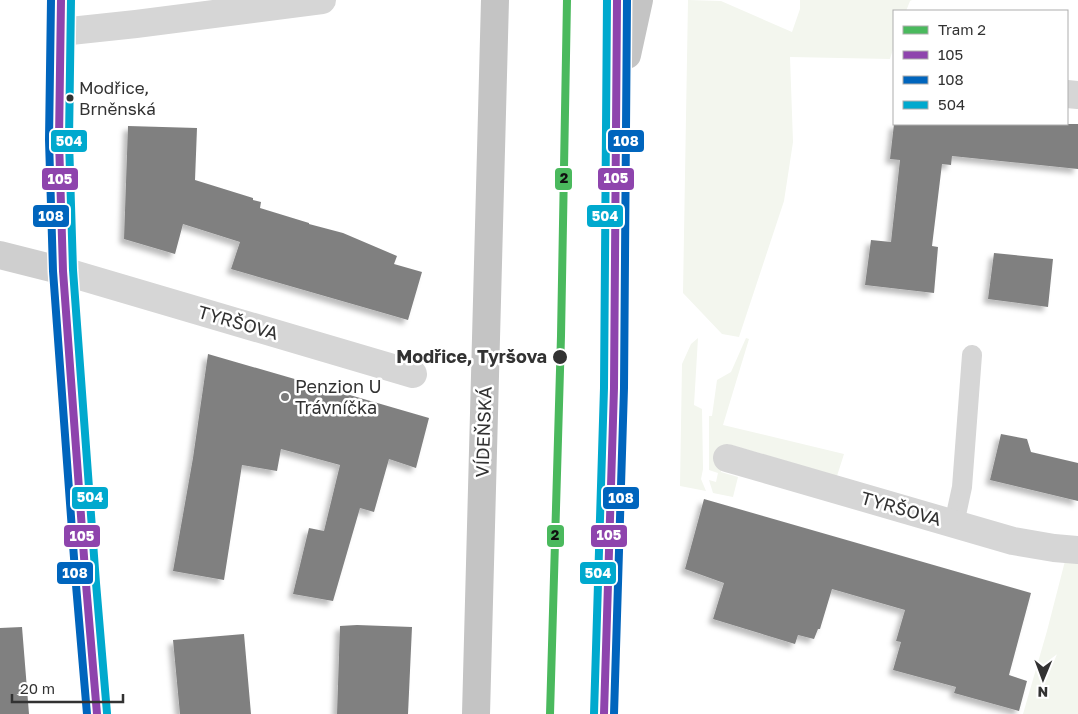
<svg xmlns="http://www.w3.org/2000/svg" width="1078" height="714" viewBox="0 0 1078 714" font-family="'Golos Text',sans-serif">
<style>
.green{fill:#f3f6ee}
.building{fill:#808080;filter:url(#shadow)}
.lines{fill:none;stroke-linecap:round;stroke-linejoin:round}
.lane{stroke:#d6d6d6;stroke-width:20}
.street{stroke:#d6d6d6;stroke-width:28}
.secondary{stroke:#cfcfcf;stroke-width:28}
.highway{stroke:#c4c4c4;stroke-width:28}
.bus-1-casing{stroke:#fff;stroke-width:11}
.bus-2-casing{stroke:#fff;stroke-width:11}
.bus-3-casing{stroke:#fff;stroke-width:11}
.bus-1{stroke:#8e44ad;stroke-width:8}
.bus-2{stroke:#0065bd;stroke-width:8}
.bus-3{stroke:#00a9ce;stroke-width:8}
.tram-1-casing{stroke:#fff;stroke-width:11}
.tram-1{stroke:#4ab95d;stroke-width:8}
.bus-dot{fill:#323232;stroke:#fff;stroke-width:2}
.poi-dot{fill:#7a7a7a;stroke:#fff;stroke-width:2}
.labels{text-anchor:middle;stroke-width:5;stroke-linejoin:round;paint-order:stroke}
.bus-label{font-size:17px;fill:#323232;stroke:#fff;text-anchor:start}
.street-label{font-size:18px;fill:#323232;stroke:#fff}
.stop-label{font-size:18px;font-weight:bold;fill:#323232;stroke:#fff;text-anchor:end}
.poi-label{font-size:18px;fill:#323232;stroke:#fff;text-anchor:start}
.line-badge{stroke:#fff;stroke-width:2}
.badge-label{font-size:14px;text-anchor:middle;font-weight:bold;fill:#fff}
.pale-badge-label{font-size:14px;text-anchor:middle;font-weight:bold;fill:#111}
</style>
<defs>
<filter id="shadow"><feDropShadow dx="-4.5" dy="4.5" stdDeviation="2.5" flood-color="#0004"/></filter>
</defs>
<rect width="100%" height="100%" fill="#fff"/>
<path class="green" d="M 688,0 L 721,1 L 792,32 L 800,9 L 800,0 L 912,0 L 910,1 L 906,11 L 894,11 L 894,46 L 890,59 L 790,57 L 793,142 L 784,201 L 739,337 L 722,334 L 683,293 Z
M 698,338 L 694,405 L 702,409 L 703,469 L 701,479 L 706,491 L 680,486 L 682,364 L 691,344 Z
M 746,338 L 749,339 L 723,425 L 844,454 L 837,476 L 728,444 L 721,472 L 738,477 L 733,497 L 713,493 L 709,480 L 716,482 L 718,473 L 709,470 L 709,416 L 712,416 L 717,380 L 731,372 Z
M 1065,561 L 1078,562 L 1078,714 L 1023,714 L 1047,631 Z"/>
<path class="building" d="M 894,124 L 1078,124 L 1078,169 L 952,156 L 951,165 L 942,164 L 932,246 L 938,247 L 934,293 L 865,285 L 871,240 L 891,242 L 900,160 L 890,159 Z
M 128,126 L 197,128 L 195,180 L 253,198 L 253,200 L 261,202 L 260,208 L 309,223 L 309,224 L 343,233 L 397,256 L 394,264 L 422,272 L 408,320 L 231,269 L 240,242 L 183,224 L 175,254 L 124,239 Z
M 994,253 L 1053,259 L 1048,307 L 988,299 Z
M 208,354 L 429,418 L 416,468 L 389,459 L 374,512 L 360,508 L 333,601 L 293,594 L 309,528 L 324,531 L 340,465 L 281,449 L 277,471 L 242,465 L 224,580 L 173,571 L 193,458 Z
M 1001,434 L 1027,439 L 1031,452 L 1078,463 L 1078,501 L 990,480 Z
M 704,499 L 1031,593 L 1009,675 L 1027,681 L 1019,711 L 954,693 L 956,687 L 893,670 L 901,642 L 896,641 L 905,610 L 832,589 L 820,629 L 818,629 L 814,639 L 798,635 L 795,644 L 713,619 L 724,583 L 685,569 Z
M 357,625 L 412,627 L 408,714 L 337,714 L 340,626 Z
M 22,627 L 29,714 L 0,714 L 0,628 Z
M 244,634 L 251,714 L 180,714 L 173,640 Z"/>
<g class="lines">
<path class="lane" d="M 954,524 L 962,487 L 972,355"/>
<path class="street" d="M 61,32 L 136,24 L 322,0
M 1067,94 L 1078,95
M 63,271 L 413,374
M 727,458 L 1013,541 L 1054,548 L 1078,550"/>
<path class="secondary" d="M 61,0 L 59,140 L 63,271 L 86,584 L 97,714
M 0,255 L 63,271"/>
<path class="highway" d="M 627,55 L 639,0
M 476,714 L 495,0
M 604,714 L 614,388 L 617,0"/>
<defs>
<path id="bus-1" d="M 61,0 L 59,140 L 63,271 L 86,584 L 97,714
M 604,714 L 614,388 L 617,0"/>
<path id="bus-2" d="M 51,0 L 49,140 L 53,271 L 76,585 L 87,714
M 614,714 L 624,388 L 627,0"/>
<path id="bus-3" d="M 71,0 L 69,140 L 73,270 L 96,583 L 107,713
M 594,714 L 604,388 L 607,0"/>
</defs>
<use href="#bus-1" class="bus-1-casing"/>
<use href="#bus-2" class="bus-2-casing"/>
<use href="#bus-3" class="bus-3-casing"/>
<use href="#bus-1" class="bus-1"/>
<use href="#bus-2" class="bus-2"/>
<use href="#bus-3" class="bus-3"/>
<defs>
<path id="tram-1" d="M 550,714 L 561,336 L 567,0"/>
</defs>
<use href="#tram-1" class="tram-1-casing"/>
<use href="#tram-1" class="tram-1"/>
</g>
<g class="bus-dot">
<circle cx="70" cy="98" r="4.5"/>
<circle cx="560" cy="357" r="8"/>
</g>
<circle class="poi-dot" cx="285" cy="397" r="5"/>
<g class="labels">
<g class="bus-label">
<text x="79" y="94">Modřice,<tspan x="79" dy="21">Brněnská</tspan></text>
</g>
<g class="street-label">
<text transform="translate(238 323) rotate(16)" y="6">TYRŠOVA</text>
<text transform="translate(484 432) rotate(-88)" y="6">VÍDEŇSKÁ</text>
<text transform="translate(901 509) rotate(16)" y="6">TYRŠOVA</text>
</g>
<g class="stop-label">
<text x="547" y="363">Modřice, Tyršova</text>
</g>
<g class="poi-label">
<text x="295" y="393">Penzion U<tspan x="295" dy="21">Trávníčka</tspan></text>
</g>
</g>
<g class="line-badge">
<rect x="607" y="129" width="38" height="24" rx="5" fill="#0065bd"/>
<rect x="50" y="129" width="38" height="24" rx="5" fill="#00a9ce"/>
<rect x="554" y="167" width="19" height="24" rx="5" fill="#4ab95d"/>
<rect x="597" y="167" width="38" height="24" rx="5" fill="#8e44ad"/>
<rect x="41" y="167" width="38" height="24" rx="5" fill="#8e44ad"/>
<rect x="586" y="204" width="38" height="24" rx="5" fill="#00a9ce"/>
<rect x="32" y="204" width="38" height="24" rx="5" fill="#0065bd"/>
<rect x="71" y="486" width="38" height="24" rx="5" fill="#00a9ce"/>
<rect x="602" y="486" width="38" height="24" rx="5" fill="#0065bd"/>
<rect x="546" y="524" width="19" height="24" rx="5" fill="#4ab95d"/>
<rect x="590" y="524" width="38" height="24" rx="5" fill="#8e44ad"/>
<rect x="63" y="524" width="38" height="24" rx="5" fill="#8e44ad"/>
<rect x="579" y="561" width="38" height="24" rx="5" fill="#00a9ce"/>
<rect x="56" y="561" width="38" height="24" rx="5" fill="#0065bd"/>
</g>
<g class="badge-label">
<text x="626" y="146">108</text>
<text x="69" y="146">504</text>
<text x="616" y="183">105</text>
<text x="60" y="184">105</text>
<text x="605" y="221">504</text>
<text x="51" y="221">108</text>
<text x="90" y="502">504</text>
<text x="621" y="503">108</text>
<text x="609" y="540">105</text>
<text x="82" y="541">105</text>
<text x="598" y="578">504</text>
<text x="75" y="578">108</text>
</g>
<g class="pale-badge-label">
<text x="564" y="183">2</text>
<text x="555" y="540">2</text>
</g>
<rect x="893" y="10" width="175" height="115" fill="#ffffff" stroke="#adadad"/>
<rect x="903" y="26" width="25" height="8" fill="#4ab95d" stroke="#adadad"/>
<text x="938" y="35" font-size="15" fill="#323232">Tram 2</text>
<rect x="903" y="51" width="25" height="8" fill="#8e44ad" stroke="#adadad"/>
<text x="938" y="60" font-size="15" fill="#323232">105</text>
<rect x="903" y="76" width="25" height="8" fill="#0065bd" stroke="#adadad"/>
<text x="938" y="85" font-size="15" fill="#323232">108</text>
<rect x="903" y="101" width="25" height="8" fill="#00a9ce" stroke="#adadad"/>
<text x="938" y="110" font-size="15" fill="#323232">504</text>
<g transform="translate(1043 679) rotate(181)" stroke="#ffffff" stroke-width="4" paint-order="stroke">
<path d="M0-4L9 19L0 12L-9 19Z" fill="#323232"/>
<text y="-8" font-size="14" font-weight="bold" text-anchor="middle" fill="#323232">N</text>
</g>
<path d="M12 694v8h111v-8" fill="none" stroke="#323232" stroke-width="2.5"/>
<text x="20" y="694" font-size="15" fill="#323232" stroke="#ffffff" stroke-width="4" paint-order="stroke">20 m</text>
</svg>
